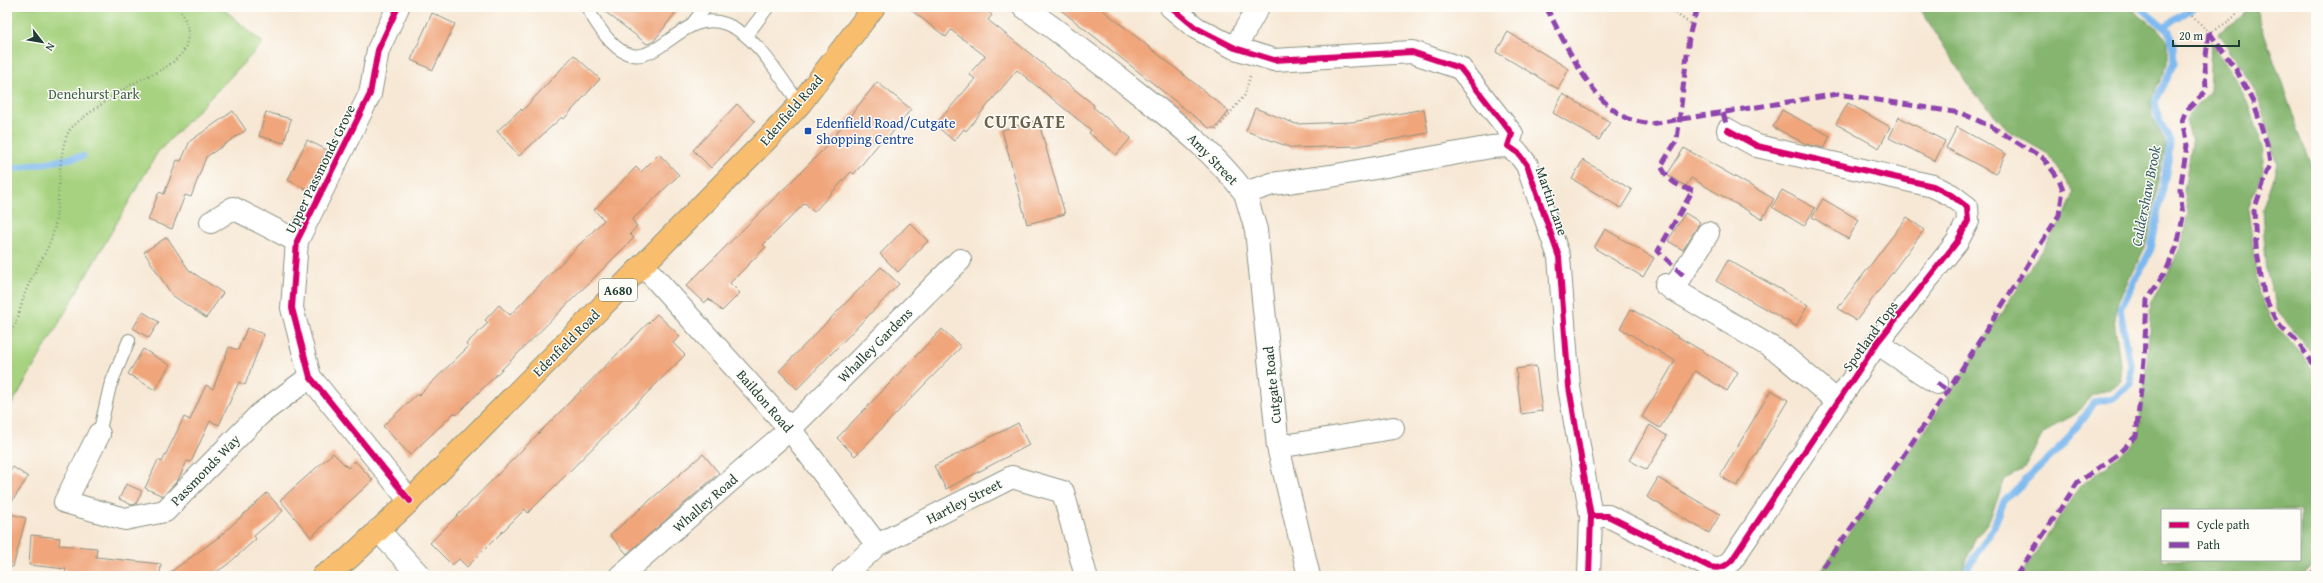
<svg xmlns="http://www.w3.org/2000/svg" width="2323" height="583" viewBox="0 0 2323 583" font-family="'Gentium Book Plus',serif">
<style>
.green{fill:#a7d380;stroke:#63885a}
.forest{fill:#85b56e;stroke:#527951;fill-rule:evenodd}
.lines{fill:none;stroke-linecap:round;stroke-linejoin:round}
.stream{stroke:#7db9ef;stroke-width:7}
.building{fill:#f0a57a}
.lane-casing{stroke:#8b9284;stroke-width:14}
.street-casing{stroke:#8b9284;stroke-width:24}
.primary-casing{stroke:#8b9284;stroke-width:24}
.path{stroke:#8b9284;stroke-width:2.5;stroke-dasharray:1 3;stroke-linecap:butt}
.lane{stroke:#fff;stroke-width:12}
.street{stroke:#fff;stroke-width:22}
.primary{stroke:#f9be6d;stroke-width:22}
.quiet{stroke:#8e44ad;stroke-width:5;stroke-dasharray:10 5;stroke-linecap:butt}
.cycleway-casing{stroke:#fdfcf7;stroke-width:8}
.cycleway{stroke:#d6006c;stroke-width:6}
.transit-dot{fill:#1a4fb4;stroke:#fdfcf7;stroke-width:1.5}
.labels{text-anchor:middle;stroke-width:3;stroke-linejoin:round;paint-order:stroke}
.shield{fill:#fdfcf7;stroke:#62766e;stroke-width:1}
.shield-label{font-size:13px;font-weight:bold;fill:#1f3d34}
.park-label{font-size:14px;fill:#416247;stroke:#fdfcf7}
.street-label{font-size:14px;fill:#1f3d34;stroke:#fdfcf7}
.transit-label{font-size:14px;fill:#164399;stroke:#fdfcf7;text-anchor:start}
.water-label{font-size:15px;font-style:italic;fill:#365c63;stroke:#fdfcf7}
.district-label{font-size:18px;font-weight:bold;letter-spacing:1px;fill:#68614c;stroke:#fdfcf7}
</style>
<rect width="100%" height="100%" fill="#fdfcf7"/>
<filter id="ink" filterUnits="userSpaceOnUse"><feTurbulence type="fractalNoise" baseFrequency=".025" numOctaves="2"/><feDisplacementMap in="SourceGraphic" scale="8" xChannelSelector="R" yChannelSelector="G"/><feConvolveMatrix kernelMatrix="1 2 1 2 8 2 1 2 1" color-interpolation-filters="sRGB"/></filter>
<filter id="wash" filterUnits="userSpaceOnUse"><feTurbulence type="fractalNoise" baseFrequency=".012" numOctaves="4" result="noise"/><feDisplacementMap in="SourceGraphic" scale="16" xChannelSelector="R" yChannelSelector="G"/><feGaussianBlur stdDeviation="0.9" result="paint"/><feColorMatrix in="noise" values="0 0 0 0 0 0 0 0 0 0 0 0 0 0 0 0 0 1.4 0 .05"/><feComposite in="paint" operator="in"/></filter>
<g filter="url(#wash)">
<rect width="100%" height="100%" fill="#f7e8d5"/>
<path class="green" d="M 7,7 L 221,7 L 263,43 L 157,153 L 11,406 L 7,408 Z"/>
<path class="forest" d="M 1919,7 L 2132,7 L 2140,16 L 2158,29 L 2168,41 L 2168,64 L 2151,100 L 2153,118 L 2166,144 L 2147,243 L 2118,301 L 2114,318 L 2122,380 L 2111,389 L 2091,396 L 2080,410 L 2043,434 L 2022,471 L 2005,479 L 1989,521 L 1976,537 L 1960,576 L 1817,576 L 1930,423 L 2065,215 L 2074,192 L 2048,154 L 2010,132 L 1971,89 Z
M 2248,7 L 2255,7 L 2316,181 L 2316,358 L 2278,312 L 2267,273 L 2262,210 L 2277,165 L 2256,91 L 2218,33 L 2243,16 Z
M 2211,42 L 2228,66 L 2249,106 L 2263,151 L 2263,170 L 2248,209 L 2259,295 L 2275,326 L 2292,342 L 2316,375 L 2316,563 L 2301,576 L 2020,576 L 2080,486 L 2117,459 L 2138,438 L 2147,362 L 2151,301 L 2167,275 L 2181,246 L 2188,214 L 2184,190 L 2192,143 L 2186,120 L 2190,112 L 2209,93 ZM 2162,510 L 2300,510 L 2300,560 L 2162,560 Z"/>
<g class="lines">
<path class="stream" d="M 2164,27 L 2194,7
M 7,170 L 83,156
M 1967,576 L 1968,567 L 1994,526 L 2004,501 L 2063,445 L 2095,402 L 2113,398 L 2131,384 L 2130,364 L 2120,309 L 2151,249 L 2168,162 L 2170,141 L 2159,120 L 2155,102 L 2174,65 L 2173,44 L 2169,31 L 2140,7"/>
</g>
<g id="blocks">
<path class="building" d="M 599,7 L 680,7 L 653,42 L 647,44 Z
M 907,7 L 983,7 L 992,15 L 988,20 L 1094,105 L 1093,107 L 1131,138 L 1116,155 L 1089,133 L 1091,130 L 1017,70 L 966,131 L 964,129 L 954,141 L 935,125 L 975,79 L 969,74 L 985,56 L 951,30 L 946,37 Z
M 1057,7 L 1099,7 L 1229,111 L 1216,128 L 1209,128 Z
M 432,13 L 455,24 L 433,70 L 411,60 Z
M 1508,32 L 1569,69 L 1558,89 L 1496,52 Z
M 574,55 L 600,79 L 564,119 L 562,117 L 519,156 L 497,131 L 521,109 L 522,111 Z
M 877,82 L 911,109 L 888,138 L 885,136 L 854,174 L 851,172 L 814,212 L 805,203 L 763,245 L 766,247 L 730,283 L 740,293 L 722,311 L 709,299 L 704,303 L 686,286 L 823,150 Z
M 1563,94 L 1610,122 L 1599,140 L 1553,113 Z
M 1848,103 L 1890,127 L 1879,148 L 1836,124 Z
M 737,104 L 755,121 L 711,168 L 693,150 Z
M 1255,108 L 1296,124 L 1352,122 L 1424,109 L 1428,133 L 1358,146 L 1292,148 L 1246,131 Z
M 1782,110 L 1830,136 L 1824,148 L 1806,144 L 1773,127 Z
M 233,111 L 246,130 L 206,157 L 191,197 L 185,195 L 172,229 L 148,220 L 159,192 L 164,194 L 177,160 L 181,161 L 190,141 Z
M 266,112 L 291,119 L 284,143 L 259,136 Z
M 1899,117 L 1945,141 L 1935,161 L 1889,138 Z
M 1038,120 L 1065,214 L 1027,224 L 1002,130 Z
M 1957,127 L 2006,154 L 1995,174 L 1946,148 Z
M 307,140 L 327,150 L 308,190 L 288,180 Z
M 1684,148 L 1774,199 L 1762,219 L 1691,178 L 1686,186 L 1667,175 Z
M 659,154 L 679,175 L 632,220 L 637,226 L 630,234 L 634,238 L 456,415 L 454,413 L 410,455 L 383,426 L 417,394 L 418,396 L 468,347 L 466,344 L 488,323 L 485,320 L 499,305 L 510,315 L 604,220 L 594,210 L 636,167 L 641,172 Z
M 1583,160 L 1632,190 L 1621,208 L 1572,179 Z
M 1782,190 L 1815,208 L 1804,226 L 1772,207 Z
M 1823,199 L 1859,220 L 1848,239 L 1812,217 Z
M 1685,213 L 1700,222 L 1683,250 L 1668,241 Z
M 1907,217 L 1924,230 L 1856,321 L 1838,308 Z
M 910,223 L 928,241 L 898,272 L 880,254 Z
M 1605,229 L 1654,258 L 1643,277 L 1594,248 Z
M 167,237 L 189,270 L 223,293 L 206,318 L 172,295 L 144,252 Z
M 1728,260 L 1808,305 L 1796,326 L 1716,281 Z
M 881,267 L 899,284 L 797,389 L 779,371 Z
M 1631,309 L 1738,372 L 1727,391 L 1695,371 L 1660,428 L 1642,417 L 1675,361 L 1620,328 Z
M 143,312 L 159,322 L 149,338 L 133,328 Z
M 657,314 L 680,336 L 673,343 L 685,355 L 528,513 L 525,509 L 467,567 L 459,559 L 452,565 L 430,543 Z
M 247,328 L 264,334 L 245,385 L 239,382 L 219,425 L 210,421 L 191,462 L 187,461 L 178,480 L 163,496 L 145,488 L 158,460 L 162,462 L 184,417 L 190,420 L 206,385 L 213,389 L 229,347 L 238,350 Z
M 942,329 L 961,347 L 855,456 L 837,438 Z
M 143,349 L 170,365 L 155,390 L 128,374 Z
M 1536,366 L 1542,411 L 1521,414 L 1516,369 Z
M 1771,390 L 1788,400 L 1737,486 L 1720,476 Z
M 1018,423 L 1029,445 L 946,489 L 934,466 Z
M 1650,425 L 1667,436 L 1647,470 L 1629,460 Z
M 333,453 L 348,468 L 355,461 L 373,480 L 311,537 L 280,500 Z
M 703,454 L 719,473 L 627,554 L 610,535 Z
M 13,467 L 28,477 L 7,509 L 7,476 Z
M 1658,478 L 1720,514 L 1709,533 L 1647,497 Z
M 126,484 L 142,491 L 136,504 L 132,505 L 119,499 Z
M 267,493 L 283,511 L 254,536 L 256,539 L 228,564 L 211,576 L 165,576 L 219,537 Z
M 7,513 L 26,518 L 13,567 L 7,566 Z
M 31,535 L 60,538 L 59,545 L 97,548 L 96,557 L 161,564 L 160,576 L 65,576 L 66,569 L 29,565 Z"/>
</g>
</g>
<g filter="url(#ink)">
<use href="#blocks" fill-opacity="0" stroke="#8b9284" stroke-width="1"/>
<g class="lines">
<defs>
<path id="lane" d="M 587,7 C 646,117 668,2 726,24 C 757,35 780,78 800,104
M 690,27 L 705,7
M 746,36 L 768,7
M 99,434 L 110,386 L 129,340"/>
<path id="street" d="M 398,7 L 378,50 L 370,94 L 297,241 L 292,308 L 310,377 L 410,501
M 1024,7 C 1065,36 1104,66 1143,97 C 1182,127 1215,154 1245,193 L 1272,184 L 1331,176 L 1491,147 L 1508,146
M 1171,7 L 1196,28 L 1235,48 L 1274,60 L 1412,52 L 1460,68 L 1512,134 L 1508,146 L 1518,153 L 1527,165 L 1559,257 L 1569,387 L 1591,516 L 1589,576
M 1235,48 L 1258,7
M 1245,193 L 1256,230 L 1278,447 L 1309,576
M 211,222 L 233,208 L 297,241
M 643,265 L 790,429 L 877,545
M 1666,285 L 1779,352 L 1838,402
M 1673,290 L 1708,233
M 1877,343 L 1937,383
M 99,434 L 65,502 L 125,519 L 165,511 L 260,414 L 310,377
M 1278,447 L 1393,428
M 1591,516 L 1608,516 L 1710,567 C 1720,569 1725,567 1732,560 L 1877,343 L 1957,242 L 1968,221 L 1967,207 L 1951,195 L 1933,186 L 1757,146 L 1728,130
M 378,530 L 420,576
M 620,576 L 790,429 L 960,260
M 843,576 L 877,545 L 1012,477 L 1063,492 L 1086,576"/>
<path id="primary" d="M 323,576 L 348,559 L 410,501 L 775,131 L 800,104 L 874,7"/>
</defs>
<use href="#lane" class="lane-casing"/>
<use href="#street" class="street-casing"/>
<use href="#primary" class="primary-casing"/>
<path class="path" d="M 1666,7 L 1692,25
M 2183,7 L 2209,32 C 2222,26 2234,20 2242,7
M 1216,130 L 1245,95 L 1250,76
M 7,333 C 18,328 20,307 24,296 C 32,273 48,253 54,230 C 60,204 57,152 69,131 C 75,121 118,93 129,86 C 150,73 187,65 188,35 C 188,25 184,15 178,7"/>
<use href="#lane" class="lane"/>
<use href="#street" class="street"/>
<use href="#primary" class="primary"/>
<path class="quiet" d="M 1546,7 C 1565,42 1589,99 1626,118 C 1633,121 1642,122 1650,124 L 1838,94 L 1961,113 L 1992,127 L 2043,158 L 2059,179 L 2063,190 L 2059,215 L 1948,391 L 1886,480 L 1816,576
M 2209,32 L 2237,71 L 2254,104 L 2267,144 L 2270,164 L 2254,210 L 2256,246 L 2264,295 L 2278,325 L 2295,339 L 2316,367
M 1723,113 L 1728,130
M 1683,275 L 1658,251 L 1693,190 C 1677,187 1668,180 1661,166 L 1677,140 L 1689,37 L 1694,17 L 1700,7
M 1937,383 L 1948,391
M 2016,576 L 2078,482 L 2117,455 L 2136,436 L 2144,360 L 2147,300 L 2166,271 L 2177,246 L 2183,217 L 2180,190 L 2187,145 L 2182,121 L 2186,111 L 2206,91 L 2205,64 L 2209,32
M 2309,576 L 2316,570"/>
<defs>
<path id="cycleway" d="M 398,7 L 378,50 L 370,94 L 297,241 L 292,308 L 310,377 L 410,501
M 1171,7 L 1196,28 L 1235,48 L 1274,60 L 1412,52 L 1460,68 L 1512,134 L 1508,146 L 1518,153 L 1527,165 L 1559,257 L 1569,387 L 1591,516 L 1589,576
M 1591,516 L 1608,516 L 1710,567 C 1720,569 1725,567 1732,560 L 1877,343 L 1957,242 L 1968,221 L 1967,207 L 1951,195 L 1933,186 L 1757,146 L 1728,130"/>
</defs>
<use href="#cycleway" class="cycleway-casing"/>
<use href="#cycleway" class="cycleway"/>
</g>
</g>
<rect class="transit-dot" x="804" y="127" width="8" height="8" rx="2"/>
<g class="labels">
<rect class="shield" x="599" y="279" width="38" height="22" rx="3"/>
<g class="shield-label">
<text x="618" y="295">A680</text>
</g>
<g class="park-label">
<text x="94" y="99">Denehurst Park</text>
</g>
<g class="street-label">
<text transform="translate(791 110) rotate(-49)" y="5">Edenfield Road</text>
<text transform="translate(1213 159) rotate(46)" y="5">Amy Street</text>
<text transform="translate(320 169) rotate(-64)" y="5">Upper Passmonds Grove</text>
<text transform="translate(1552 201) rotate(71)" y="5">Martin Lane</text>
<text transform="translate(1870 336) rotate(-54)" y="5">Spotland Tops</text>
<text transform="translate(566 343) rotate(-45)" y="5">Edenfield Road</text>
<text transform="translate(875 345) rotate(-45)" y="5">Whalley Gardens</text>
<text transform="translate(1272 385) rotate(-96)" y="5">Cutgate Road</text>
<text transform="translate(765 401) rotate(49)" y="5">Baildon Road</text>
<text transform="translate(205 470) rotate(-46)" y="5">Passmonds Way</text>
<text transform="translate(964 501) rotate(-27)" y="5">Hartley Street</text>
<text transform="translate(705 503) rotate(-41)" y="5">Whalley Road</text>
</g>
<g class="transit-label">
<text x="816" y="128">Edenfield Road/Cutgate<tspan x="816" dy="16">Shopping Centre</tspan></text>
</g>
<g class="water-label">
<text transform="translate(2146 196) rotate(-79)" y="5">Caldershaw Brook</text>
</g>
<g class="district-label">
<text x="1025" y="128">CUTGATE</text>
</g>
</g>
<rect width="2323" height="583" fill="none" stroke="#fdfcf7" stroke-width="24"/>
<rect x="2161" y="509" width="140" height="52" fill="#fdfcf7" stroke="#a4b0a9"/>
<rect x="2169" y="522" width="20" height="6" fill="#d6006c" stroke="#a4b0a9"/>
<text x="2197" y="529" font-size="12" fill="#1f3d34">Cycle path</text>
<rect x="2169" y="542" width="20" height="6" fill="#8e44ad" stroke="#a4b0a9"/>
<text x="2197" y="549" font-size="12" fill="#1f3d34">Path</text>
<g transform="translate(42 42) rotate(121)" stroke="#fdfcf7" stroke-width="3" paint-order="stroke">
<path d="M0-3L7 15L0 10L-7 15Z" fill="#1f3d34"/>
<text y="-6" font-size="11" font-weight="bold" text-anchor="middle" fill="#1f3d34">N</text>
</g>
<path d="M2173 40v6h66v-6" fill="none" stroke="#1f3d34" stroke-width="2"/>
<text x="2179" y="40" font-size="12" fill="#1f3d34" stroke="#fdfcf7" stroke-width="3" paint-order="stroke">20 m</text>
</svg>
